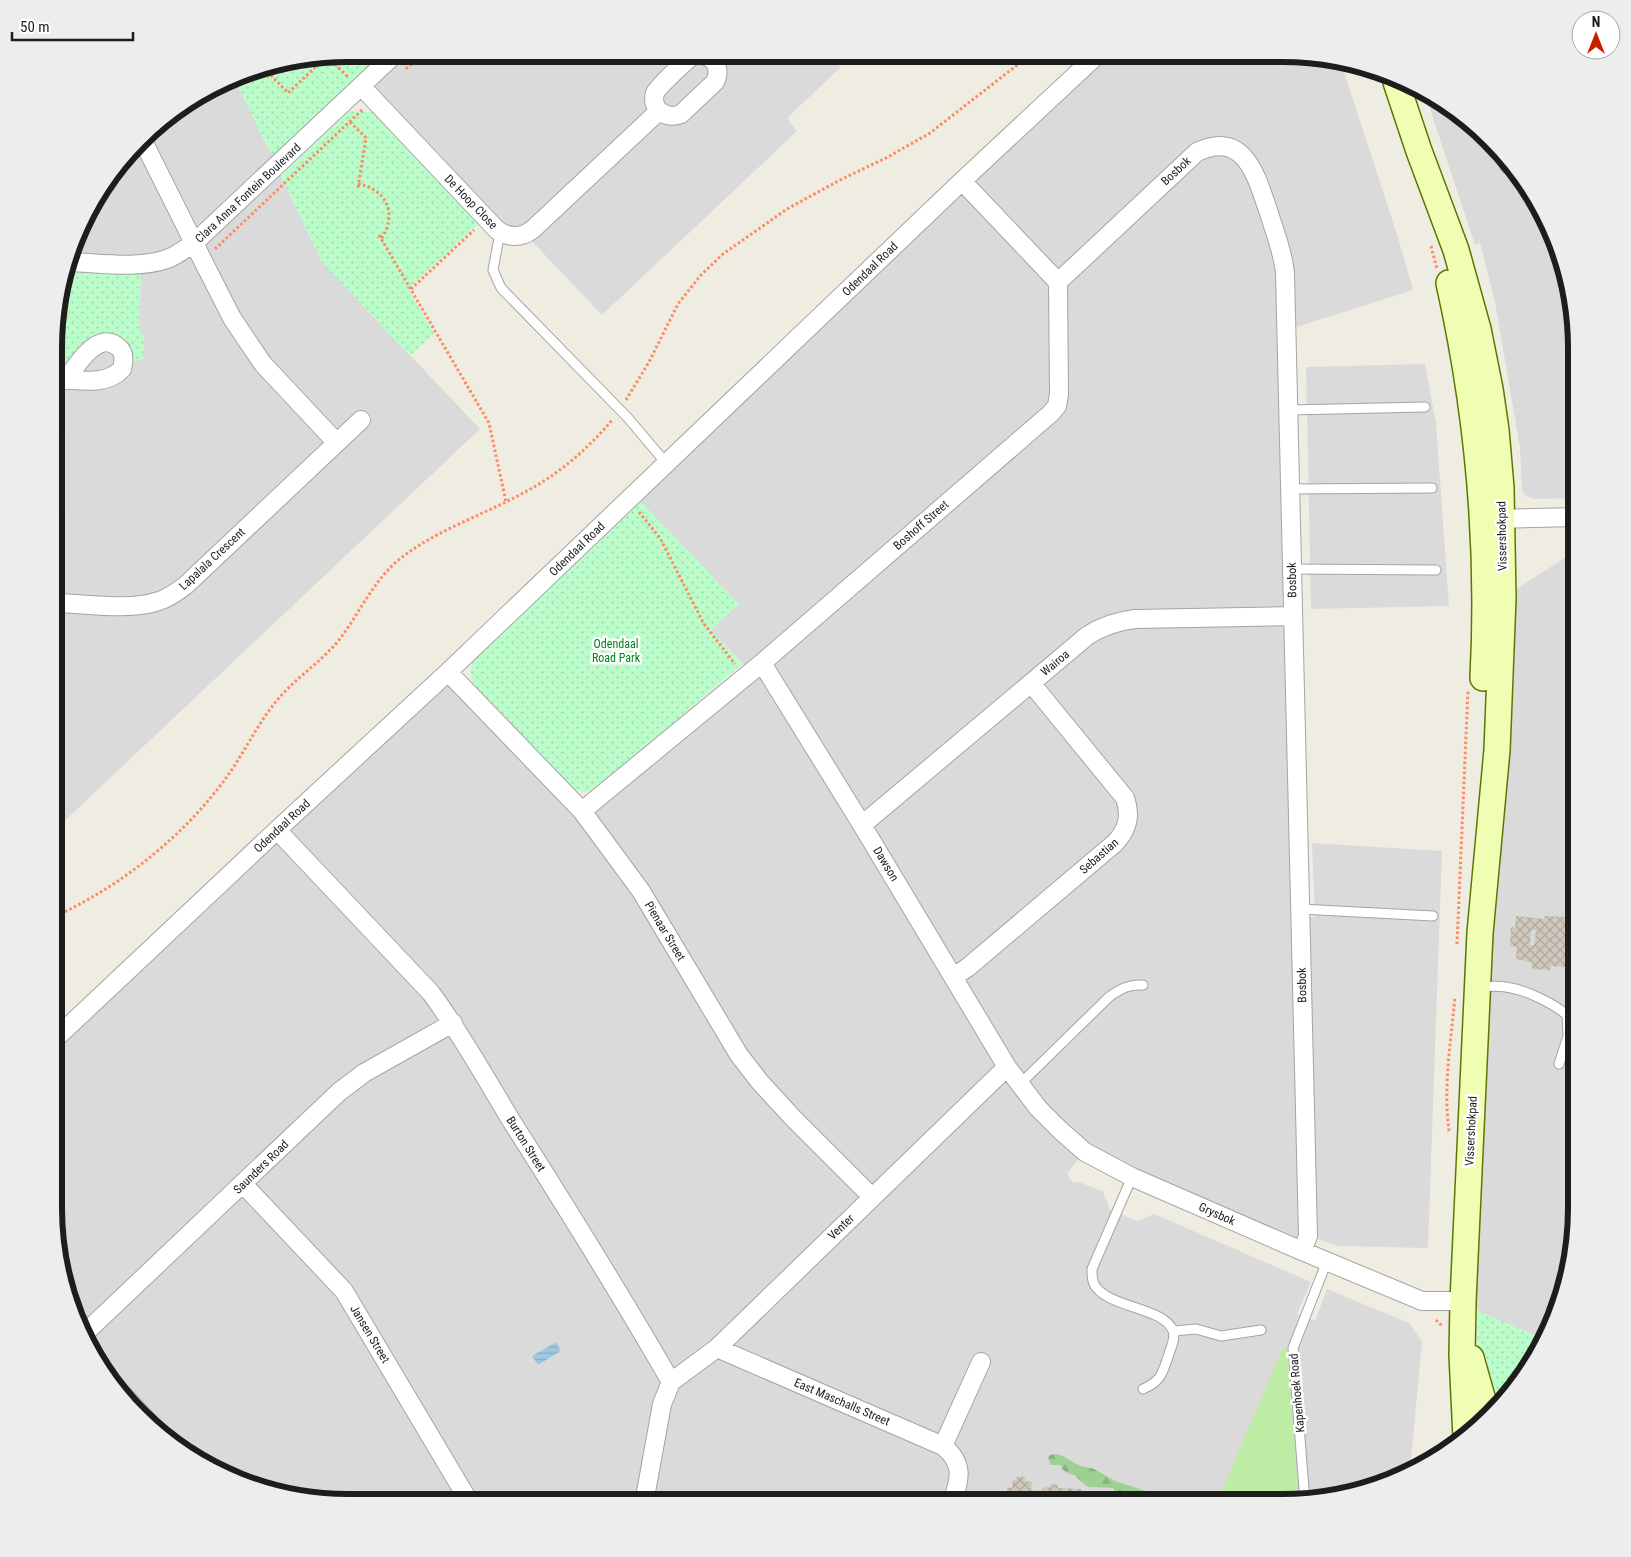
<svg xmlns="http://www.w3.org/2000/svg" width="1631" height="1557" viewBox="0 0 1631 1557" font-family="'Roboto Condensed',sans-serif">
<style>
.residential{fill:#dbdada}
.grass{fill:#bdeda4}
.forest{fill:url(#forest-firs)}
.park{fill:url(#park-dots)}
.water{fill:url(#water-rules)}
.building{fill:url(#building-cross-hatch);fill-rule:evenodd}
.lines{fill:none;stroke-linecap:round;stroke-linejoin:round}
.service-casing{stroke:#a4a4a4;stroke-width:11}
.minor-casing{stroke:#a4a4a4;stroke-width:20}
.secondary-casing{stroke:#5a7800;stroke-width:28}
.path{stroke:#ff8963;stroke-width:3;stroke-dasharray:2.5 2.5;stroke-linecap:butt}
.service{stroke:#fff;stroke-width:9}
.minor{stroke:#fff;stroke-width:18}
.secondary{stroke:#effeb2;stroke-width:25}
.labels{text-anchor:middle;stroke-width:5;stroke-linejoin:round;paint-order:stroke}
.street-label{font-size:12px;fill:#1d1d1d;stroke:#fff}
.park-label{font-size:12px;fill:#048221;stroke:#fff}
.rim{fill:none;stroke:#1d1d1d;stroke-width:6}
</style>
<defs>
<pattern id="forest-firs" width="22" height="20" patternUnits="userSpaceOnUse" patternTransform="scale(1.25)"><rect width="22" height="20" fill="#9dd194"/><path d="M5 1l3.5 6h-7zM16 11l3.5 6h-7z" fill="#87b37f"/></pattern>
<pattern id="park-dots" width="8" height="8" patternUnits="userSpaceOnUse" patternTransform="scale(1.25)"><rect width="8" height="8" fill="#bbfdca"/><path d="M2 2h.1M6 6h.1" fill="none" stroke="#a0d8ad" stroke-width="1.8" stroke-linecap="round"/></pattern>
<pattern id="water-rules" width="6" height="5" patternUnits="userSpaceOnUse" patternTransform="scale(1.25)"><rect width="6" height="5" fill="#9fc8e0"/><path d="M0 2.5h6" fill="none" stroke="#88abc0"/></pattern>
<pattern id="building-cross-hatch" width="8" height="8" patternUnits="userSpaceOnUse" patternTransform="scale(1.25)"><rect width="8" height="8" fill="#cfc7bb"/><path d="M0 0l8 8M0 8l8-8" fill="none" stroke="#b1aaa0"/></pattern>
</defs>
<rect width="100%" height="100%" fill="#efede2"/>
<path class="residential" d="M 397,54 L 836,55 L 840,68 L 787,118 L 797,131 L 602,315 L 526,235 L 515,237 L 361,88 Z
M 1099,56 L 1320,56 L 1341,63 L 1397,234 L 1413,290 L 1287,330 L 1301,916 L 1315,917 L 1312,843 L 1442,851 L 1428,1248 L 1338,1246 L 1309,1236 L 1302,1252 L 1084,1153 L 1067,1173 L 1071,1181 L 1078,1183 L 1079,1182 L 1104,1192 L 1104,1195 L 1109,1206 L 1109,1209 L 1137,1221 L 1154,1214 L 1311,1282 L 1297,1314 L 1315,1321 L 1327,1289 L 1409,1323 L 1422,1342 L 1410,1470 L 1377,1487 L 1301,1503 L 330,1503 L 218,1473 L 155,1430 L 115,1388 L 70,1303 L 54,1227 L 55,1038 L 447,672 L 581,811 L 750,671 L 711,630 L 738,604 L 633,494 Z
M 235,80 L 266,144 L 274,156 L 281,176 L 322,262 L 480,429 L 57,828 L 59,292 L 93,202 L 155,127 Z
M 1424,91 L 1429,93 L 1516,169 L 1555,236 L 1577,330 L 1577,498 L 1534,499 L 1526,496 L 1522,491 L 1520,448 L 1495,302 L 1480,243 L 1475,245 Z
M 1425,364 L 1436,424 L 1449,606 L 1311,609 L 1306,367 Z
M 1577,550 L 1577,1227 L 1546,1340 L 1462,1304 L 1502,598 Z"/>
<path class="grass" d="M 59,298 C 78,309 68,323 59,336 Z
M 1283,1347 L 1287,1348 L 1299,1503 L 1217,1503 Z"/>
<path class="forest" d="M 1056,1454 L 1063,1456 L 1078,1465 L 1094,1469 L 1115,1481 L 1149,1492 L 1154,1497 L 1153,1503 L 1119,1503 L 1119,1497 L 1113,1488 L 1088,1487 L 1074,1475 L 1067,1473 L 1062,1469 L 1061,1465 L 1051,1465 L 1048,1458 L 1050,1455 Z"/>
<path class="park" d="M 349,54 L 383,54 L 274,156 L 266,144 L 235,80 L 254,70 Z
M 349,111 L 374,112 L 479,223 L 408,289 L 434,333 L 410,356 L 322,262 L 281,176 Z
M 67,270 L 141,272 L 139,332 L 144,333 L 143,359 L 131,363 L 88,341 L 59,369 C 59,361 57,344 59,336 C 63,322 82,311 59,298 L 59,292 Z
M 641,502 L 739,604 L 711,630 L 742,664 L 596,789 C 585,794 576,792 567,784 L 475,687 C 469,676 469,667 476,656 Z
M 1478,1311 L 1546,1340 L 1504,1402 L 1498,1408 L 1485,1380 L 1477,1339 Z"/>
<path class="water" d="M 556,1342 L 561,1351 L 538,1365 L 532,1356 Z"/>
<path class="building" d="M 1516,916 L 1544,919 L 1544,916 L 1568,917 L 1565,967 L 1551,966 L 1550,970 L 1532,969 L 1532,962 L 1516,959 L 1517,947 L 1510,946 L 1511,927 L 1515,928 ZM 1531,930 L 1536,930 L 1534,945 L 1530,945 Z
M 1017,1477 L 1025,1477 L 1025,1481 L 1032,1482 L 1031,1490 L 1042,1491 L 1042,1488 L 1050,1487 L 1050,1484 L 1058,1485 L 1058,1488 L 1081,1489 L 1080,1503 L 1011,1503 L 1011,1501 L 1006,1500 L 1007,1488 L 1012,1488 L 1013,1480 L 1016,1480 Z"/>
<g class="lines">
<defs>
<path id="service" d="M 500,232 L 493,270 L 501,288 L 628,418 L 666,463
M 1289,410 L 1425,407
M 1290,489 L 1432,488
M 1292,569 L 1436,570
M 1300,909 L 1433,916
M 1480,987 C 1490,986 1501,985 1511,988 C 1528,991 1554,1004 1567,1015 L 1568,1036 L 1559,1064
M 1020,1084 L 1109,997 C 1120,989 1129,984 1143,985
M 1132,1177 L 1092,1269 C 1092,1275 1092,1280 1094,1284 C 1106,1308 1165,1307 1173,1331 C 1176,1339 1170,1349 1168,1357 C 1162,1374 1161,1381 1143,1389
M 1174,1331 L 1196,1329 L 1221,1336 L 1261,1330
M 1305,1502 L 1293,1348 L 1327,1261"/>
<path id="minor" d="M 698,55 C 696,55 693,56 691,57 C 685,61 657,88 655,93 C 650,110 667,120 681,114 L 715,82 C 721,69 716,58 702,55
M 361,86 L 497,230 C 509,238 521,238 532,230 L 659,111
M 143,141 L 203,261 L 232,318 L 248,342 L 263,364 L 336,442
M 1509,165 L 1510,164
M 70,262 C 100,263 139,269 167,259 C 176,256 185,249 194,243 L 395,54
M 1058,282 L 1197,152 C 1246,129 1257,179 1269,213 C 1275,233 1283,252 1285,273 L 1308,1236 L 1302,1251
M 59,379 C 80,380 106,386 122,369 C 124,361 125,352 118,347 C 98,329 76,366 66,380
M 1490,519 L 1577,517
M 58,603 C 89,604 129,611 159,601 C 169,598 178,591 186,585 L 361,420
M 762,663 L 862,825 L 1007,1067 L 1038,1108 L 1061,1131 L 1085,1152 L 1132,1177 L 1302,1251 L 1422,1301 L 1463,1301
M 448,672 L 582,811 L 641,891 L 739,1055 L 760,1082 L 793,1118 L 872,1197
M 582,811 L 762,663 L 1050,414 L 1057,406 L 1059,394 L 1058,282 L 962,181
M 862,825 L 1087,636 C 1102,626 1117,621 1135,619 L 1293,616
M 277,830 L 431,993 C 462,1035 487,1081 514,1125 C 568,1210 621,1295 671,1382 L 662,1404 L 644,1503
M 953,977 L 967,968 L 1115,843 C 1128,829 1131,816 1125,798 L 1031,683
M 55,1039 L 277,830 L 448,672 L 962,181 L 1096,56
M 243,1184 L 344,1291 L 470,1503
M 85,1333 L 339,1092 L 364,1073 L 453,1023
M 717,1348 L 943,1446 C 964,1463 961,1480 951,1503
M 671,1382 L 717,1348 L 1007,1067
M 113,1384 L 160,1434
M 943,1446 L 981,1362"/>
<path id="secondary" d="M 1396,82 L 1419,151 L 1456,250 L 1478,329 L 1490,389 L 1496,430 L 1501,488 L 1503,598 L 1497,750 L 1480,933 L 1463,1301 L 1462,1355 L 1466,1438
M 1449,283 C 1478,413 1490,545 1483,678
M 1471,1358 L 1484,1404 L 1490,1415"/>
</defs>
<use href="#service" class="service-casing"/>
<use href="#minor" class="minor-casing"/>
<use href="#secondary" class="secondary-casing"/>
<path class="path" d="M 328,57 L 348,77
M 264,68 L 288,93 L 325,58
M 406,69 L 422,54
M 350,122 L 366,138 L 358,188
M 358,184 C 387,189 398,215 381,239
M 379,235 L 489,423 L 506,502
M 1431,246 L 1437,269
M 215,249 L 363,109
M 411,289 L 474,230
M 626,400 L 649,362 L 678,304 L 701,275 L 723,254 L 787,209 L 840,180 L 886,158 L 930,133 L 1030,55
M 639,512 L 660,538 L 704,624 L 735,664
M 56,916 C 121,886 184,836 226,778 C 245,752 258,722 279,698 C 297,677 321,662 339,640 C 360,613 373,580 401,558 C 438,529 484,515 525,492 C 559,474 588,449 613,419
M 1457,944 L 1468,690
M 1449,1131 C 1443,1087 1451,1041 1455,997
M 1436,1320 L 1442,1326"/>
<use href="#service" class="service"/>
<use href="#minor" class="minor"/>
<use href="#secondary" class="secondary"/>
</g>
<g class="labels">
<g class="street-label">
<text transform="translate(1176 171) rotate(-43)" y="4">Bosbok</text>
<text transform="translate(248 193) rotate(-43)" y="4">Clara Anna Fontein Boulevard</text>
<text transform="translate(471 202) rotate(46)" y="4">De Hoop Close</text>
<text transform="translate(870 269) rotate(-44)" y="4">Odendaal Road</text>
<text transform="translate(921 525) rotate(-41)" y="4">Boshoff Street</text>
<text transform="translate(1502 536) rotate(-91)" y="4">Vissershokpad</text>
<text transform="translate(577 549) rotate(-44)" y="4">Odendaal Road</text>
<text transform="translate(212 559) rotate(-43)" y="4">Lapalala Crescent</text>
<text transform="translate(1292 580) rotate(-91)" y="4">Bosbok</text>
<text transform="translate(1055 663) rotate(-40)" y="4">Wairoa</text>
<text transform="translate(282 826) rotate(-43)" y="4">Odendaal Road</text>
<text transform="translate(1099 856) rotate(-41)" y="4">Sebastian</text>
<text transform="translate(886 864) rotate(59)" y="4">Dawson</text>
<text transform="translate(665 931) rotate(59)" y="4">Pienaar Street</text>
<text transform="translate(1302 985) rotate(-91)" y="4">Bosbok</text>
<text transform="translate(1471 1131) rotate(-87)" y="4">Vissershokpad</text>
<text transform="translate(526 1144) rotate(58)" y="4">Burton Street</text>
<text transform="translate(261 1167) rotate(-44)" y="4">Saunders Road</text>
<text transform="translate(1217 1214) rotate(24)" y="4">Grysbok</text>
<text transform="translate(841 1227) rotate(-44)" y="4">Venter</text>
<text transform="translate(370 1334) rotate(59)" y="4">Jansen Street</text>
<text transform="translate(1297 1393) rotate(-95)" y="4">Kapenhoek Road</text>
<text transform="translate(842 1402) rotate(23)" y="4">East Maschalls Street</text>
</g>
<g class="park-label">
<text x="616" y="648">Odendaal<tspan x="616" dy="14">Road Park</tspan></text>
</g>
</g>
<path d="M0 0H1631V1557H0ZM348 62H1282A286 286 0 0 1 1568 348V1208A286 286 0 0 1 1282 1494H348A286 286 0 0 1 62 1208V348A286 286 0 0 1 348 62Z" fill="#ededed" fill-rule="evenodd"/>
<path class="rim" d="M348 62H1282A286 286 0 0 1 1568 348V1208A286 286 0 0 1 1282 1494H348A286 286 0 0 1 62 1208V348A286 286 0 0 1 348 62Z"/>
<g transform="translate(1596 35)"><circle r="24" fill="#ffffff" stroke="#a5a5a5"/>
<path d="M0-4L9 19L0 12L-9 19Z" fill="#ca1d00"/>
<text y="-8" font-size="14" font-weight="bold" text-anchor="middle" fill="#1d1d1d">N</text>
</g>
<path d="M12 32v8h121v-8" fill="none" stroke="#1d1d1d" stroke-width="2.5"/>
<text x="20" y="32" font-size="15" fill="#1d1d1d" stroke="#ffffff" stroke-width="4" paint-order="stroke">50 m</text>
</svg>
